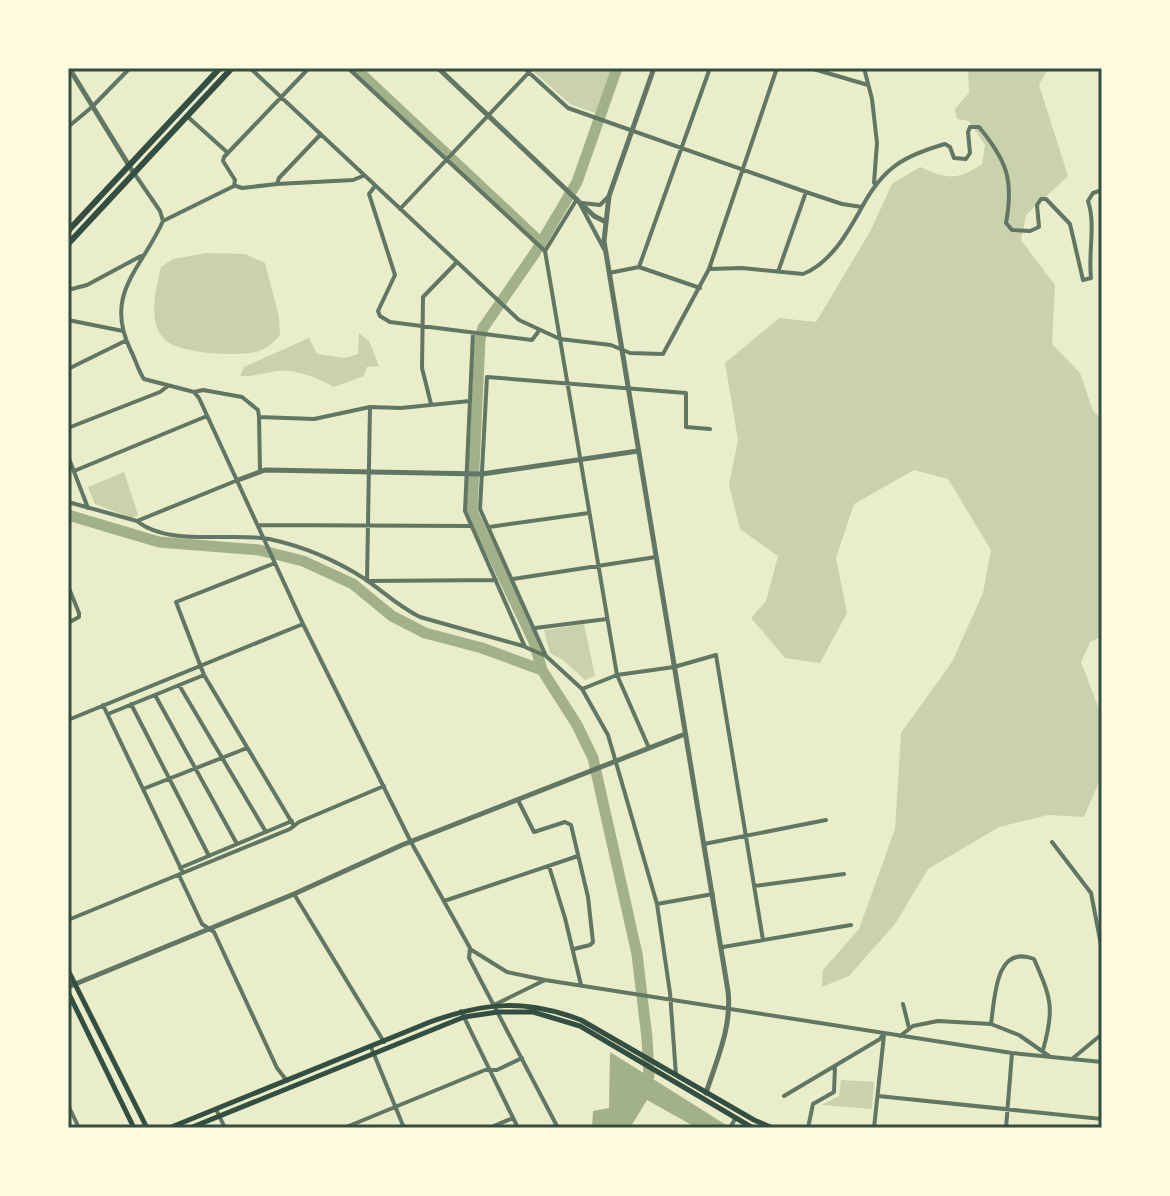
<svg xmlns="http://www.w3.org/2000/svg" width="1170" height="1196" viewBox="0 0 1170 1196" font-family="Inter,sans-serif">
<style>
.green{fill:#cad2ad}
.water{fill:#a3b18a}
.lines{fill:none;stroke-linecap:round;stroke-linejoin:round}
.river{stroke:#a3b18a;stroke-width:11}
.minor{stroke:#617663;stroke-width:4}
.tertiary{stroke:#617663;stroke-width:5}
.secondary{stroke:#344e41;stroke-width:5}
.trunk{stroke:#344e41;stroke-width:6}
.neatline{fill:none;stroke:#344e41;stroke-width:3}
</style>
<rect width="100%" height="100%" fill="#e9edc9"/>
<path class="green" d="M 537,68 L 614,68 L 598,114 L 570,104 L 534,72 Z
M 968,68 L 1048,68 L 1039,85 L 1068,176 L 1026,215 L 1021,240 L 1055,285 L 1052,344 L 1080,373 L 1093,411 L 1102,419 L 1102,636 L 1090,642 L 1081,662 L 1101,714 L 1102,735 L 1102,775 L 1084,817 L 1048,815 L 999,827 L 928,869 L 895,924 L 849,976 L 822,987 L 823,970 L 859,929 L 895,829 L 901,733 L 952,662 L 983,593 L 991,550 L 948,479 L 914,470 L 854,504 L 836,558 L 847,613 L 820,663 L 785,658 L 751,618 L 766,601 L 778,556 L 740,529 L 729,485 L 738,440 L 725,363 L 779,318 L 816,322 L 871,230 L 892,184 L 920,167 C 948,179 956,181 982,164 L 985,145 L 969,121 L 957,119 L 955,109 L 969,93 Z
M 207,253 L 245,254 L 265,263 L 279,317 L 280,335 C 272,345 262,352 249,353 C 230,356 177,353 164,339 C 147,320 156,289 161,267 L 173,259 Z
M 359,333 L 369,341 L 379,366 L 367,367 L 364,376 L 334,387 C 318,378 296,369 278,371 C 265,372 254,377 240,376 L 244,367 L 309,338 L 317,354 L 345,358 L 358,354 Z
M 124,472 L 138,515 L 132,518 L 95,504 L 88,487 Z
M 584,624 L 595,676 L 585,680 L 563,660 L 550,653 L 544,630 Z
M 841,1080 L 874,1082 L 872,1109 L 821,1105 L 839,1096 Z"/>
<path class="water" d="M 610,1052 L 731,1128 L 697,1128 L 647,1100 L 630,1128 L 592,1128 L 593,1111 L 609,1108 Z"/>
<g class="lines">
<path class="river" d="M 355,68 L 540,242
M 617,68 L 577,182 L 535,253 L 483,328 L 480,339 L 472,511 L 534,642 L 542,670 L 577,725 L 593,758 L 637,954 L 647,1038 L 649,1076
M 68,515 L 159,542 L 259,550 L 303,561 L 353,584 L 392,616 L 425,633 L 482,648 L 542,670"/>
<path class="minor" d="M 250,68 L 519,320 L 560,339 L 611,345 L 630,353 L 663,354 L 709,269 L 777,68
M 348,68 L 545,251
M 524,68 L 568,108 L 806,192 L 842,204 L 862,207 C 883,168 903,156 945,144 L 950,147 L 954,158 L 966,159 L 970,153 L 968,132 L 970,127 L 979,127 C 1007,161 1014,180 1006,223 L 1012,230 L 1030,231 L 1039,227 L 1037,205 L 1041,199 L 1046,199 L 1070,224 L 1083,280 L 1091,278 C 1088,252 1096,225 1088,201 L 1093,193 L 1102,190
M 810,68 L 868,85
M 864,68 L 872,99 L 877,143 L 874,183
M 188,117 L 228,153
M 68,127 L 92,107 L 130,68
M 134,173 L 160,211 L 163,221 C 141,270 103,294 131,351 C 136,361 138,370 144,379 L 194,392 L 199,398 L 303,624 L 411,842 L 470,948 L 469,958 L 558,1128
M 277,184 L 279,178 L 320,135
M 236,186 L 242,188 L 277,184 L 353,180 L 363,176
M 375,186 L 369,194 L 395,275 L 378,311 L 380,316 L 390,322 L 532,340 L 538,332
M 577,199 L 545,251 L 617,675 L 649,748
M 582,203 L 600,205 L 609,196
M 580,204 L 604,249
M 400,209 L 533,68
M 163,221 L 234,186 L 235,180 L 223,161 L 224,157 L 309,68
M 639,267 L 710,68
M 709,269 L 742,268 L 803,274 C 831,263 848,232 862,207
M 778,272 L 806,192
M 609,273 L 639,267 L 700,288
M 68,290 L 87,285 L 141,256
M 68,320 L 123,331
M 473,333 L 465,511 L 525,647 L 546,656 L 582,689 L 608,735 L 657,904 L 670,993 L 676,1075
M 68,369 L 125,341
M 194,392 L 203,390 L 242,397 L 258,410 L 259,417 L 314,419 L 370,407 L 401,408 L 470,401
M 431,404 L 422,368 L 423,297 L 456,263
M 370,407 L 367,581 L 496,580
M 259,417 L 260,470
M 68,428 L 160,392 L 168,386
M 68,456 L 88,508
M 74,471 L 207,416
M 68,502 L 137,521 L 238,480
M 137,521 C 168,547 232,532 269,539 C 302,546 337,561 365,579 C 384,592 399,607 420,617 L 523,646
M 258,525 L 471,526
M 489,527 L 589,513
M 275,563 L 176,602 L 204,675 L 294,826
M 513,579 L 656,557
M 68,586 L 79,613 L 79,617 L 68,623
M 535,628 L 607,619
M 546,656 L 480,509 L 487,377 L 686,393 L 686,427 L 710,429
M 179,685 L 266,832
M 582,689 L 617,675 L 674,667 L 716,655 L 763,940
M 155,695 L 237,844
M 131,704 L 209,856
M 103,705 L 183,873
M 108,714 L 204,675
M 68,720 L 303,624
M 143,789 L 247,748
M 518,800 L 534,832 L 565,822 L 571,825 L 588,897 L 593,942 L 590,945 L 574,949
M 1052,842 L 1091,893 L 1102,950
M 704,844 L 826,820
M 549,866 L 565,918 L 581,985
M 180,868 L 292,821
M 179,875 L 202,924 L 214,932 L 277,1068 L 287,1081
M 754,886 L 844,874
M 294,894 L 384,1042
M 444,901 L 578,856
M 657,904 L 713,894
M 68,920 L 290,829 L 299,822 L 384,786
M 723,947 L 851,925
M 470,949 L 507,972 L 545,980 L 1012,1053 L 1102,1062
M 903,1004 L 909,1028
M 494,1005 L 545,980
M 461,1011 L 518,1128
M 991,1024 C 995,997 995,944 1034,959 C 1051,998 1055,1008 1043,1050
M 900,1036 L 913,1026 L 938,1021 L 991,1024 L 1019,1035 L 1049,1056
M 371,1047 L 404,1128
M 1072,1059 L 1102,1034
M 784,1096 L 880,1039 L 884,1033
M 878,1096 L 1102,1119
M 68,1105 L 79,1128
M 216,1109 L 225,1128
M 344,1128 L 485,1070 L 497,1070 L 522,1058
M 489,1128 L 513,1118
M 730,1128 L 735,1119
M 808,1128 L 813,1104 L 834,1092 L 835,1067
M 874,1128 L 884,1035
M 1006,1128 L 1012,1053"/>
<path class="tertiary" d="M 69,68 L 133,172
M 438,68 L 594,216 L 604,221
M 654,68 L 609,196 L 604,241 L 728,991 C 732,1027 717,1059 706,1093
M 238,480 L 265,470 L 482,474 L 638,451
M 68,987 L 294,894 L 402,845 L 685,734"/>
<path class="secondary" d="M 68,970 L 147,1128
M 68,992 L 134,1128
M 169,1128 L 430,1022 C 485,1002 525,999 581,1020 L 754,1120 L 773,1128
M 190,1128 L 464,1017 L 498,1012 L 533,1012 L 580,1026 L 753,1128"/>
<path class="trunk" d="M 68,231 L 220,68
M 68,244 L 232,68"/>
</g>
<rect width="1170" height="1196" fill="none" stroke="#fefae0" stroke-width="140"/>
<rect x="70" y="70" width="1030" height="1056" class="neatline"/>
</svg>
